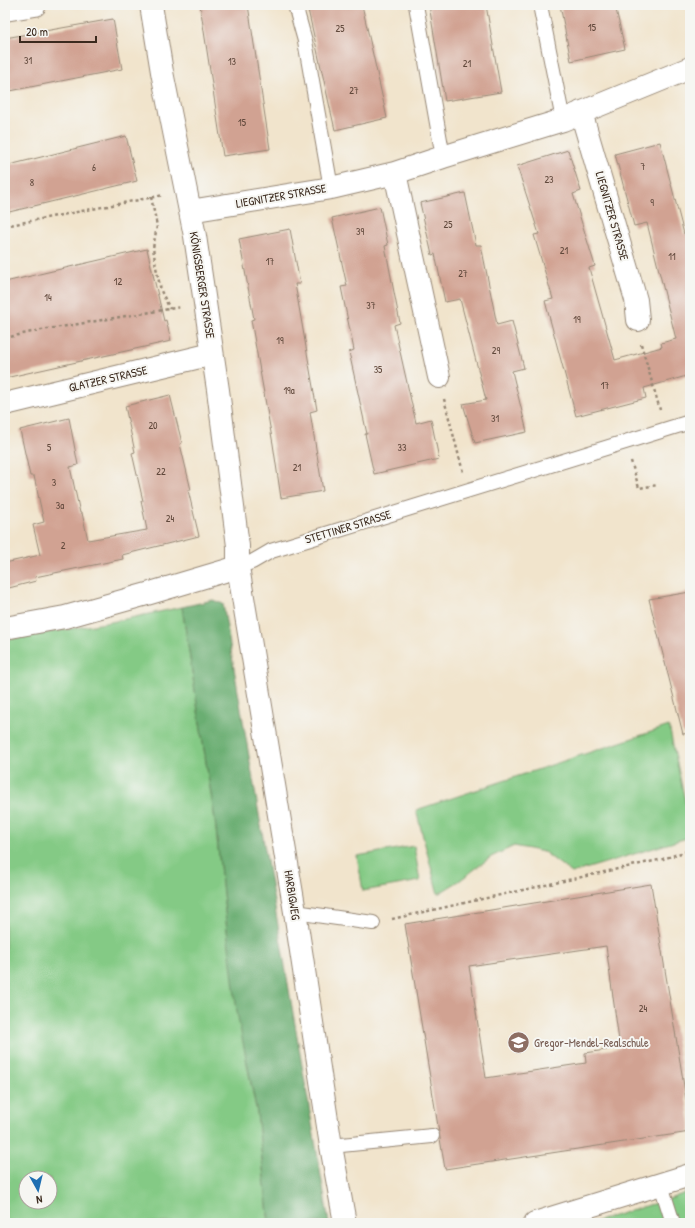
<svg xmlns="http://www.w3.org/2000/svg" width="695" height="1228" viewBox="0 0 695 1228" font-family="'Patrick Hand',sans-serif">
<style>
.green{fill:#84ca85;stroke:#607a52;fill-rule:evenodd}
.forest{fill:#6bae72;stroke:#536c48}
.building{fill:#d1a292;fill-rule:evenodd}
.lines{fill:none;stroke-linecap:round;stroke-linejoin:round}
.service-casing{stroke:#968775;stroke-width:16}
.minor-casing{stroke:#968775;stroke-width:24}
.path{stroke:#968775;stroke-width:2.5;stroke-dasharray:3 3;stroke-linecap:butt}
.service{stroke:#fff;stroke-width:14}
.minor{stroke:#fff;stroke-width:22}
.labels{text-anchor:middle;stroke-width:4;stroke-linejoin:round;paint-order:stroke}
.number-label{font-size:10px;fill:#60483b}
.street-label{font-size:12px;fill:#3b2a1e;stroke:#f6f6f2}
.education-label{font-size:12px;fill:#785e54;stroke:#f6f6f2;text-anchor:start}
</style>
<rect width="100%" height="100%" fill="#f6f6f2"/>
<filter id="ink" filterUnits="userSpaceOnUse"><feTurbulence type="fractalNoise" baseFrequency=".025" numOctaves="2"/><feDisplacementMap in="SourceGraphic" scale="8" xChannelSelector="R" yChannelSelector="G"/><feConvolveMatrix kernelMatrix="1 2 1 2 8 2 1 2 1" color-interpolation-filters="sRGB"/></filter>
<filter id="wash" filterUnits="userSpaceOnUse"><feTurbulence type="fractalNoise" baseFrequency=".012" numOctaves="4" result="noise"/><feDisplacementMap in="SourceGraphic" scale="16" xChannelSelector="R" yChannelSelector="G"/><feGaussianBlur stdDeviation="0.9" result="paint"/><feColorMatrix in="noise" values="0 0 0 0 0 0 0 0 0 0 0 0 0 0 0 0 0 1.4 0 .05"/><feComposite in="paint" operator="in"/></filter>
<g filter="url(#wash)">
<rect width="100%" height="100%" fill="#f1e4cc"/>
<path class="green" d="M 182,607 L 215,820 L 227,930 L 247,1064 L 257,1113 L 269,1223 L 5,1223 L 5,640 L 111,622 ZM 26,1178 L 50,1178 L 50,1202 L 26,1202 Z
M 669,726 L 690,824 L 690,837 L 572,873 L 544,852 L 514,846 L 491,857 L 459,881 L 438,894 L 416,810 Z
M 414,846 L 420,881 L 363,891 L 357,856 Z
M 690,1191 L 690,1223 L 591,1223 L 672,1198 Z"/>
<path class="forest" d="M 213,600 L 223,604 L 329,1223 L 269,1223 L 257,1113 L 237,1012 L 227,930 L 215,820 L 182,607 Z"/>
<g id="blocks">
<path class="building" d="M 200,5 L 248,5 L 270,149 L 223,156 Z
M 307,5 L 362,5 L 387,118 L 335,130 Z
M 429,5 L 486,5 L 501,92 L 445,101 Z
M 560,5 L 615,5 L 625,49 L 571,61 Z
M 113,19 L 122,69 L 5,92 L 5,38 Z
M 126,136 L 137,181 L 5,213 L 5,166 Z
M 660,142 L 684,234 L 690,232 L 690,375 L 644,388 L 646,398 L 576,416 L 545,301 L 553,299 L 534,235 L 539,234 L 517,166 L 568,150 L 581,191 L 573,194 L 595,266 L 589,268 L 615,360 L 662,347 L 661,343 L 676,339 L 647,223 L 634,226 L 615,154 Z
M 465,193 L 476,245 L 481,245 L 497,325 L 512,321 L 524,368 L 512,371 L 527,432 L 475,443 L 463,404 L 486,400 L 460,299 L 445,302 L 435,254 L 432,255 L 420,203 Z
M 380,207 L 388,245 L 385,246 L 400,323 L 394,325 L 416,423 L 431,419 L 439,459 L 374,474 L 365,434 L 367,434 L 349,352 L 354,350 L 341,287 L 347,286 L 332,218 Z
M 290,229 L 300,284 L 295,284 L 317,410 L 310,412 L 323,491 L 281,498 L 273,444 L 251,320 L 254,319 L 239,239 Z
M 147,249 L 164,321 L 166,320 L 171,341 L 5,378 L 5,282 Z
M 170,395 L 182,443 L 180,444 L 191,490 L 188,490 L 199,536 L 122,555 L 123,559 L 35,577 L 36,581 L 5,589 L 5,563 L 40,555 L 33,525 L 44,522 L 34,476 L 30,476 L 20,430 L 69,418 L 78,465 L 70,467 L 80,513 L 82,513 L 88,540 L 147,530 L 141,501 L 143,501 L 132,453 L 135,452 L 125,406 Z
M 690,592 L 690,733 L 683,734 L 649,599 Z
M 651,884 L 690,1123 L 690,1132 L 445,1169 L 405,924 ZM 606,946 L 620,1048 L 585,1053 L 586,1063 L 486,1078 L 469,966 Z"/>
</g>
</g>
<g filter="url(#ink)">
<use href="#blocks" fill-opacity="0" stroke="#968775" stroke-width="1"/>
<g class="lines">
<defs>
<path id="service" d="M 295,5 L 305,41 L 331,188
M 416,5 L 443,157
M 540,5 L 563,120
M 238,567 L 252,562 L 271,551 L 690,422
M 295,912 L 373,923
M 331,1146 L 432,1136
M 661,1185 L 673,1223"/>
<path id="minor" d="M 151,5 L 162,72 L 195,236 L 218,390 L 238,546 L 238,567 L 295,912 L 331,1146 L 345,1223
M 5,10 L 35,5
M 581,112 L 636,300 L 638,320
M 395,173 L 439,377
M 190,211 L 331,188 L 395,173 L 443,157 L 563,120 L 690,68
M 5,404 L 212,354
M 5,628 L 65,617 L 147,594 L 238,567
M 535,1223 L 690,1175"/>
</defs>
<use href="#service" class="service-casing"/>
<use href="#minor" class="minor-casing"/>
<path class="path" d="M 151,197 L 157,226 L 153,248 L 156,267 L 161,291 L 170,309
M 5,226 L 164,195
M 5,338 L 36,331 L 181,307
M 641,344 L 660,410
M 444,399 L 463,472
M 631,461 L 639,488 L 658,485
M 392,919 L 663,859 L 690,850"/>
<use href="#service" class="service"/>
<use href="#minor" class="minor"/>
</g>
</g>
<defs>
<symbol id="school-disc" viewBox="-11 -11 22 22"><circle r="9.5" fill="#8d6e63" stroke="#f6f6f2"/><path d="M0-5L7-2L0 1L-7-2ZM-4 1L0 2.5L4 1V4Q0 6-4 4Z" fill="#fff"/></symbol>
</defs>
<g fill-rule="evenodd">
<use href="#school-disc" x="506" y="1030" width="25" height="25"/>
</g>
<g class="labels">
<g class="number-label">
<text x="592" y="31">15</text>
<text x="340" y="32">25</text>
<text x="28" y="64">31</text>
<text x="232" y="65">13</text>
<text x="467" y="67">21</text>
<text x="354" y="94">27</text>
<text x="242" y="126">15</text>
<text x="643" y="170">7</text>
<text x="94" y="171">6</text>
<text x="549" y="183">23</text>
<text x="32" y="186">8</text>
<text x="652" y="206">9</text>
<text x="448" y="228">25</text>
<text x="360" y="235">39</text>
<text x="564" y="254">21</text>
<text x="672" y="260">11</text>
<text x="270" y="265">17</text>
<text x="463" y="277">27</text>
<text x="118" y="285">12</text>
<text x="48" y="301">14</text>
<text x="371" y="309">37</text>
<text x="577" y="323">19</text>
<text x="280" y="344">19</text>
<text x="496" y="354">29</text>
<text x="378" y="373">35</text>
<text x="605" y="389">17</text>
<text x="289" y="394">19a</text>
<text x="495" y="422">31</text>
<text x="153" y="429">20</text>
<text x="49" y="451">5</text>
<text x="402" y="451">33</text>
<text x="297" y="471">21</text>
<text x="161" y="475">22</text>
<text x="54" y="486">3</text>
<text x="60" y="509">3a</text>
<text x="170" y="522">24</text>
<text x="63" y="549">2</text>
<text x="643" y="1012">24</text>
</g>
<g class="street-label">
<text transform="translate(281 196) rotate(-10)" y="4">LIEGNITZER STRASSE</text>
<text transform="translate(612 216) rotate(74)" y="4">LIEGNITZER STRASSE</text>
<text transform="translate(202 285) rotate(81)" y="4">KÖNIGSBERGER STRASSE</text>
<text transform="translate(108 379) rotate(-13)" y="4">GLATZER STRASSE</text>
<text transform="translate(348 527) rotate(-17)" y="4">STETTINER STRASSE</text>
<text transform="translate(292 895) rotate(81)" y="4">HARBIGWEG</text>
</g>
<g class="education-label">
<text x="534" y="1047">Gregor-Mendel-Realschule</text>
</g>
</g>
<rect width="695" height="1228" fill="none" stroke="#f6f6f2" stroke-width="20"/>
<g transform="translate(38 1190) rotate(172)"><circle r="19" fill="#f6f6f2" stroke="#aba49d"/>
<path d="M0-3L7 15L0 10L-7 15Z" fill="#1f6fb2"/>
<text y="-6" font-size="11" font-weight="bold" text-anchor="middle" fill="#3b2a1e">N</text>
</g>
<path d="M20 36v6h76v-6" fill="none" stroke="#3b2a1e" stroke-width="2"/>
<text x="26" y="36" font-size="12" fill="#3b2a1e" stroke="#f6f6f2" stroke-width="3" paint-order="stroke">20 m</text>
</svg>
